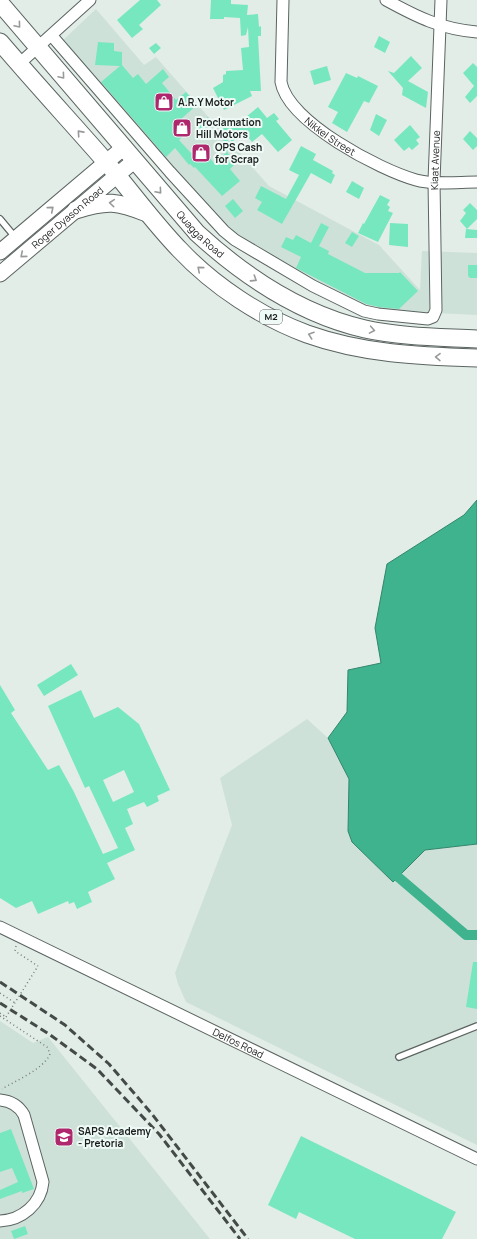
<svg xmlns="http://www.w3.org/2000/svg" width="477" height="1239" viewBox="0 0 477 1239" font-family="Manrope,sans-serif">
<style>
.built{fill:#cee1d9}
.water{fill:#3eb38e;stroke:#33866c}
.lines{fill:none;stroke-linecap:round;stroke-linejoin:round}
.canal{stroke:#3eb38e;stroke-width:10}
.building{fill:#77e7c0;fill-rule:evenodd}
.service-casing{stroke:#5b6460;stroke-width:8}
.minor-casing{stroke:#5b6460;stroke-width:13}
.secondary-casing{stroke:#5b6460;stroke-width:17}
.primary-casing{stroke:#5b6460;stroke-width:19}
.path{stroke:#777e7b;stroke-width:1.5;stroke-dasharray:1 3;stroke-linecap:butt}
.service{stroke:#fff;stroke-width:5.5}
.minor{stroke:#fff;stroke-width:11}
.secondary{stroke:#fff;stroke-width:15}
.primary{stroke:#fff;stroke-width:17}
.rail{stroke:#444a47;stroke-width:3;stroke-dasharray:8 4;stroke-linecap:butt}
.path-bridge{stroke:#777e7b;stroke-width:1.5;stroke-dasharray:1 3;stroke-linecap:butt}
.oneway{stroke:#989a99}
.labels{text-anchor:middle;stroke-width:4;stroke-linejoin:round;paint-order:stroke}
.shield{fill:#effaf6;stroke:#5a605d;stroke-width:1}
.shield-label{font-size:9px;font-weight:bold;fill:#1a1e1c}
.poi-label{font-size:10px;font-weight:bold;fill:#1a1e1c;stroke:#effaf6;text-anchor:start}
.street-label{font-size:10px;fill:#1a1e1c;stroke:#effaf6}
</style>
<rect width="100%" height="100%" fill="#e2ede8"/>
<path class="built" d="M 96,9 L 144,65 L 156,57 L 269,186 L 379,245 L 420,290 L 422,251 L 477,253 L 477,315 L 370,310 L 227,233 L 60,43 Z
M 307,719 L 328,738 L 349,779 L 348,831 L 393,881 L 425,850 L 477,844 L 477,1145 L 186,1002 L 178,984 L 175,973 L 232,825 L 220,778 Z
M 0,1021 L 33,1043 L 48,1037 L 210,1239 L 0,1239 Z"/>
<path class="water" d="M 477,500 L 477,844 L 425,850 L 393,882 L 352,842 L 348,831 L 349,779 L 328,738 L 347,712 L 348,670 L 381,663 L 375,628 L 387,564 L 464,515 Z"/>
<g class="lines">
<path class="canal" d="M 397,876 L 466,935 L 477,935"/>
</g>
<path class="building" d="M 140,0 L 157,0 L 161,5 L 139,25 L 143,29 L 132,38 L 117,20 Z
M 211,0 L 231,0 L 231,4 L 248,5 L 247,15 L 258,14 L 259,27 L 261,26 L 261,36 L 258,36 L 261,91 L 250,91 L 252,96 L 224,110 L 213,88 L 223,82 L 223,75 L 226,74 L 226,71 L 243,70 L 241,48 L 249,47 L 248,27 L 246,35 L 241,36 L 240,18 L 224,17 L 224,19 L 210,19 Z
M 379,36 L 390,42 L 385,53 L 374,47 Z
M 98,42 L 114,43 L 114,51 L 122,52 L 122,65 L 133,78 L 138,74 L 146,84 L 163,69 L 169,77 L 162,83 L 176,100 L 186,92 L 197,105 L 180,120 L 189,131 L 179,140 L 191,153 L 197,148 L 202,154 L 205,152 L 214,163 L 227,152 L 236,163 L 230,169 L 240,181 L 222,196 L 195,167 L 194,168 L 190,164 L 189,165 L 175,148 L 166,157 L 101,82 L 120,66 L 95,65 Z
M 156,43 L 161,48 L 154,54 L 149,48 Z
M 411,56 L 422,68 L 408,81 L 428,92 L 426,108 L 402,95 L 403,88 L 388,71 L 394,73 Z
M 473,63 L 477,67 L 477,96 L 470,103 L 465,97 L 474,86 L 463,73 Z
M 327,66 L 331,80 L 314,85 L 310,71 Z
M 346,73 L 357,78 L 358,76 L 378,86 L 369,103 L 364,101 L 347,132 L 332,123 L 338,112 L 328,107 Z
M 258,107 L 267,118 L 274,113 L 279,119 L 276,121 L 292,140 L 278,152 L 262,134 L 252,142 L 244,132 L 232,142 L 218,126 L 228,118 L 235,126 Z
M 376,114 L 387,120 L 379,136 L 370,130 Z
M 208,117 L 212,122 L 201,132 L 196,126 Z
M 410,125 L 420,137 L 416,140 L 419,144 L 412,150 L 409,147 L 404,151 L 394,140 Z
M 470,131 L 477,138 L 477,146 L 473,150 L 463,139 Z
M 226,138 L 233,147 L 226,152 L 219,144 Z
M 301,146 L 316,154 L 313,160 L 333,171 L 332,173 L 335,175 L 331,184 L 311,173 L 282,224 L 257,210 L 262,202 L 255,198 L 261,186 L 286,199 L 299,175 L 289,170 Z
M 352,181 L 364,188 L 359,199 L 346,192 Z
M 380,195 L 390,200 L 387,205 L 390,207 L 388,211 L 393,213 L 378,242 L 358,233 L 363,223 L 364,224 Z
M 233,199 L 243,211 L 235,218 L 225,206 Z
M 470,203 L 477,210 L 477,219 L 467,229 L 460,221 L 466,213 L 463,210 Z
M 321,223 L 329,227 L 319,246 L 329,251 L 328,254 L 365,273 L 399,273 L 400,272 L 418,291 L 399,309 L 379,307 L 366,304 L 296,268 L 301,257 L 281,247 L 286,237 L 293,240 L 296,235 L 311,243 Z
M 390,223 L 408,224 L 408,247 L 389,245 Z
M 466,229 L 477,230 L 477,238 L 465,238 Z
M 352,232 L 359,236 L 352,247 L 345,243 Z
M 468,265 L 477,265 L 477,278 L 470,278 L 468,276 Z
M 71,664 L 78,675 L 44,696 L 37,685 Z
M 0,685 L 15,710 L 11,713 L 48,770 L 59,765 L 74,792 L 103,854 L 118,848 L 89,786 L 85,788 L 48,706 L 81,690 L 94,718 L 118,707 L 139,724 L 170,790 L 157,796 L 159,801 L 147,807 L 144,802 L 127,809 L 133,824 L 125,828 L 135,850 L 107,863 L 115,879 L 88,892 L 92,902 L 77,909 L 74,902 L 69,904 L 68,901 L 38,914 L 32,901 L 16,908 L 0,898 ZM 124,770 L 134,792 L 113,802 L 103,780 Z
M 473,962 L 477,962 L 477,1009 L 466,1007 Z
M 11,1129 L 34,1189 L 22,1193 L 22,1191 L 0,1199 L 0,1190 L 18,1182 L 12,1168 L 0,1172 L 0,1133 Z
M 301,1136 L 456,1212 L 442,1239 L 355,1239 L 299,1212 L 296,1219 L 268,1205 Z
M 25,1226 L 28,1234 L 14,1239 L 11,1231 Z"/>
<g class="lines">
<defs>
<path id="service" d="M 0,219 L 15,237
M 399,1057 L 477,1026"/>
<g id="minor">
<path id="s1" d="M 283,0 L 281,82 C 288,122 380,170 416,180 C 433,185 459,182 477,182"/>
<path d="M 386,0 C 417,17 441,29 477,32"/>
<path id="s2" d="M 52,36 L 170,172 L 224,231 L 235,240 L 313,286 L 364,311 L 378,314 L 428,319 L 433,317 L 436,310 L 434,181 L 441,0"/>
<path d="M 19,64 L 90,0"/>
<path id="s3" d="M 0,927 L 477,1159"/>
<path d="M 0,1100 C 11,1101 19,1106 24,1115 L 43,1182 C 41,1204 22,1220 0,1221"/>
</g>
<g id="secondary">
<path d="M 0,252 L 123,148"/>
<path id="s4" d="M 0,274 L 134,161"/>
</g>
<g id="primary">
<path id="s5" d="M 0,3 L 197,233 C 245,277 300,314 365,329 C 401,337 440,337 477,339"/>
<path d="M 0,42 C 35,83 71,122 106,162 C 131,191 153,222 180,250 C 214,286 261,317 307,334 C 363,354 419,356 477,358"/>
<path d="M 76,210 C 107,200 117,201 147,213"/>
</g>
</defs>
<use href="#service" class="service-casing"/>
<use href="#minor" class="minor-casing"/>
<use href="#secondary" class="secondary-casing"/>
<use href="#primary" class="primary-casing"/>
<path class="path" d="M 16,946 L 15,951 L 38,966
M 0,993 L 15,1003
M 0,1013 L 6,1017
M 0,1016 L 47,1047 L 50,1054 C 44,1069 15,1081 2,1089"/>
<use href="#service" class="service"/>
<use href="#minor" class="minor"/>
<use href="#secondary" class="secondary"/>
<use href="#primary" class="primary"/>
<path class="rail" d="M 0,982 L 65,1025 L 109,1064 L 152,1114 L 248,1239
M 0,1003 L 49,1034 L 97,1069 L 159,1134 L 240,1239"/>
<path class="path-bridge" d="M 6,1017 L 38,966"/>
</g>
<defs><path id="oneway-chevron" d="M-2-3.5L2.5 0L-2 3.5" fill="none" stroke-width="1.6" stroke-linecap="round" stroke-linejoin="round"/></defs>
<g class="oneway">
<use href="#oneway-chevron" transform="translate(18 25) rotate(50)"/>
<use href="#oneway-chevron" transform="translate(62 76) rotate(50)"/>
<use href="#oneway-chevron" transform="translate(80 133) rotate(-132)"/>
<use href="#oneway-chevron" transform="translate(159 191) rotate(49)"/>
<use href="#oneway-chevron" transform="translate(112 203) rotate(-175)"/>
<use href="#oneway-chevron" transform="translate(51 209) rotate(-40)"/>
<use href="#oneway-chevron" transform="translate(23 255) rotate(140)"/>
<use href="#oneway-chevron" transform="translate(200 269) rotate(-139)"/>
<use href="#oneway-chevron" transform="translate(254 279) rotate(33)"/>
<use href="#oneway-chevron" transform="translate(372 330) rotate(10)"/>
<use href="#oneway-chevron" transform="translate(311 335) rotate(-161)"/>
<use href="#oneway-chevron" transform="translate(438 357) rotate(-179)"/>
</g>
<defs>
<symbol id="shop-square" viewBox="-11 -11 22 22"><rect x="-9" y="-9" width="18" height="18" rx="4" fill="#af286e" stroke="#effaf6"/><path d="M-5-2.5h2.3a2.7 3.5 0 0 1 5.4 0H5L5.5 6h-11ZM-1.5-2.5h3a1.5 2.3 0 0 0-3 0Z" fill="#fff"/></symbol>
<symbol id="university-square" viewBox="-11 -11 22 22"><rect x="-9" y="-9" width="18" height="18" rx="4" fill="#af286e" stroke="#effaf6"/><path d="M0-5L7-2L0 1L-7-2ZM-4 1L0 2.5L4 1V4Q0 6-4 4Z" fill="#fff"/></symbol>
</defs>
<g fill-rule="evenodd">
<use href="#shop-square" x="153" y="91" width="22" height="22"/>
<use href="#shop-square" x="171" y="117" width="22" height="22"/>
<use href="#shop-square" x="190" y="142" width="22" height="22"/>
<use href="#university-square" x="53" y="1126" width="22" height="22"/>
</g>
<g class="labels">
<rect class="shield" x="260" y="310" width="22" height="14" rx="3"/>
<g class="shield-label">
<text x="271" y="320">M2</text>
</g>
<g class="poi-label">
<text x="178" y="106">A.R.Y Motor</text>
<text x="196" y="126">Proclamation<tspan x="196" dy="12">Hill Motors</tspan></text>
<text x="215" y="151">OPS Cash<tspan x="215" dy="12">for Scrap</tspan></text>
<text x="78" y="1135">SAPS Academy<tspan x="78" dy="12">- Pretoria</tspan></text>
</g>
<g class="street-label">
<text dy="4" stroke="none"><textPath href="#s1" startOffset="157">Nikkel Street</textPath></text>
<text dy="4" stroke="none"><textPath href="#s2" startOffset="649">Kiaat Avenue</textPath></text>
<text dy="4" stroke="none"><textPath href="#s4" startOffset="88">Roger Dyason Road</textPath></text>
<text dy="4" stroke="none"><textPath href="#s5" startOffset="306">Quagga Road</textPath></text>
<text dy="4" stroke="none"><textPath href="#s3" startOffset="265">Delfos Road</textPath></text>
</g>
</g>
</svg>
